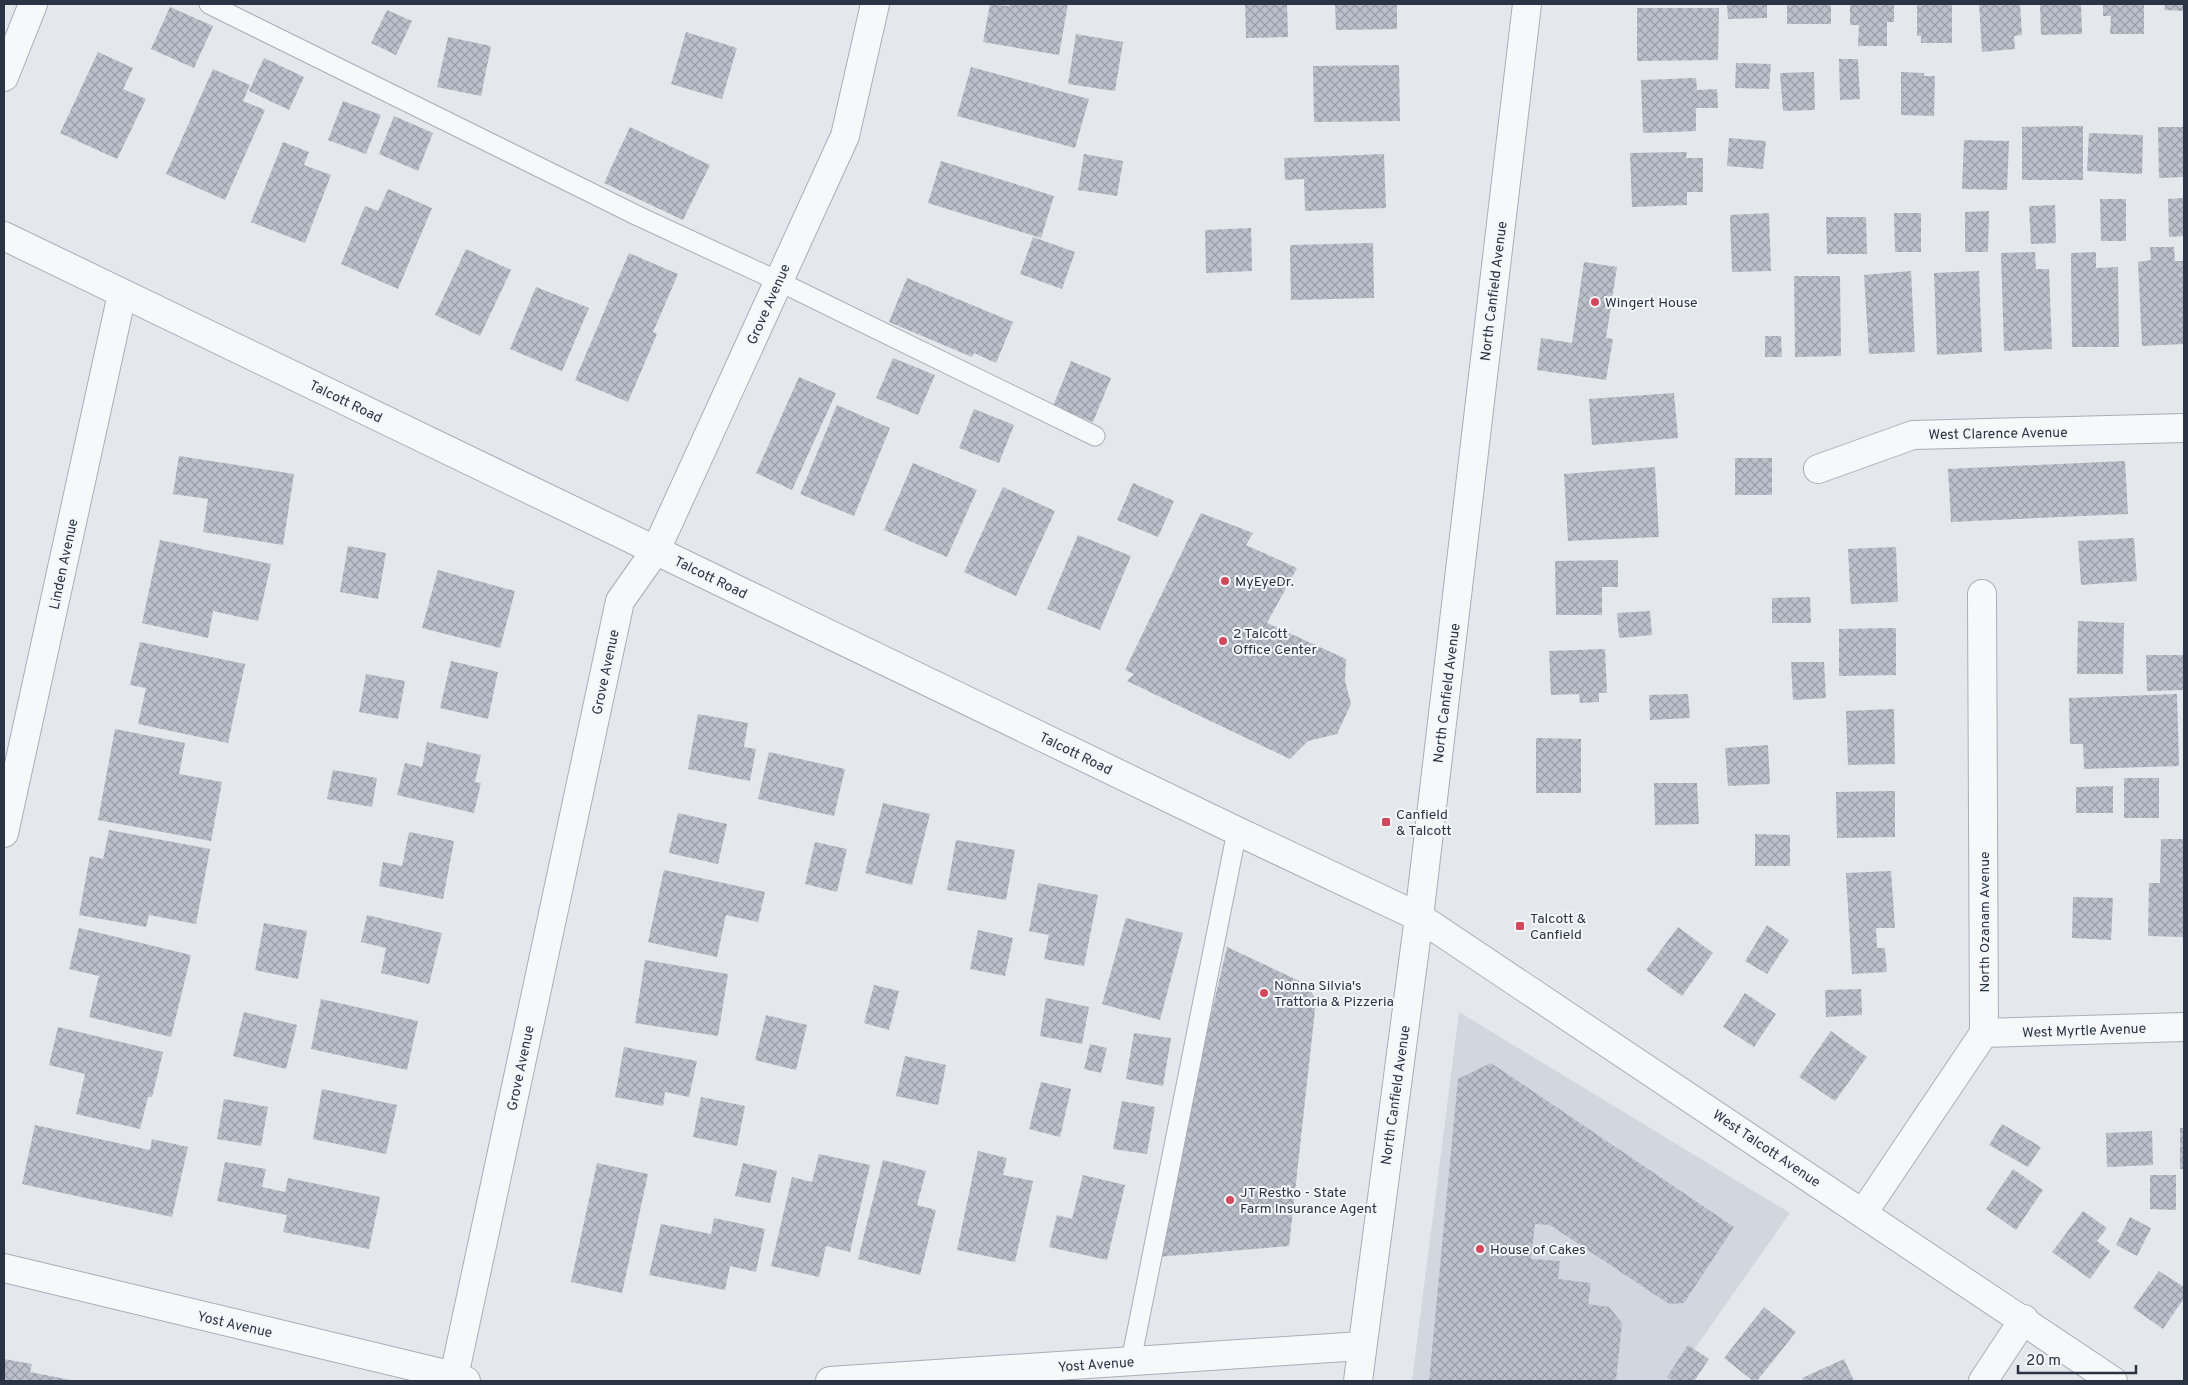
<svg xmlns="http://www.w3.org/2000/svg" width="2188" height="1385" viewBox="0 0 2188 1385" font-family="Overpass,sans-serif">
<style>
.built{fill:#d2d6de}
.building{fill:url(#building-cross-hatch)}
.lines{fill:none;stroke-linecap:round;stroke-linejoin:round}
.service-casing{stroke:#a9aeb7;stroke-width:21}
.minor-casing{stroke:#a9aeb7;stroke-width:30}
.tertiary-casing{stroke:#a9aeb7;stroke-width:30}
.service{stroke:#f7f8fa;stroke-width:19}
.minor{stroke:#f7f8fa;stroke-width:28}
.tertiary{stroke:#f7f8fa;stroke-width:28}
.poi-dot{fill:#d1495b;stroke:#f4f6f9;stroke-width:2}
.labels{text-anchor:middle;stroke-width:4;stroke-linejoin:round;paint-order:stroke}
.street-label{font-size:14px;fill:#2b3445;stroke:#f4f6f9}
.poi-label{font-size:14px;fill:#2b3445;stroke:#f4f6f9;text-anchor:start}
</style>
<defs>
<pattern id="building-cross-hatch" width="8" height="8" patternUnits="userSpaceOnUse" patternTransform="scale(1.25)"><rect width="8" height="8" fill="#bbc0ca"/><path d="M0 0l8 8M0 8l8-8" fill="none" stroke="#989da6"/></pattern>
</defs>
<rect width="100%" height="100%" fill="#e4e7ec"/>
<path class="built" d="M 1459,1012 L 1790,1213 L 1672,1381 L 1412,1381 Z"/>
<path class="building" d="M 990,4 L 1009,6 L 1010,4 L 1068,4 L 1059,55 L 983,42 Z
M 1245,4 L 1287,4 L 1288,37 L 1246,38 Z
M 1335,4 L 1397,4 L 1397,29 L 1336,30 Z
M 1727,4 L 1767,4 L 1767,18 L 1728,19 Z
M 1787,4 L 1831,4 L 1831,24 L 1787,24 Z
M 1850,4 L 1894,4 L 1894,22 L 1887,22 L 1887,46 L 1858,46 L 1859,25 L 1850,25 Z
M 1917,4 L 1952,4 L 1952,43 L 1921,43 L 1921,36 L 1917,36 Z
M 1979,4 L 2020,4 L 2022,35 L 2014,36 L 2015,49 L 1982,52 Z
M 2040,4 L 2081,4 L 2082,34 L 2041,35 Z
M 2103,4 L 2144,4 L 2144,34 L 2110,34 L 2111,16 L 2103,16 Z
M 2165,4 L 2184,4 L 2184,11 L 2164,10 Z
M 170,7 L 213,26 L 194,68 L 151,49 Z
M 1637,8 L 1719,8 L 1718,60 L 1637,61 Z
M 387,10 L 412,21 L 396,55 L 371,43 Z
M 686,32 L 737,48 L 722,99 L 671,84 Z
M 1076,34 L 1123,42 L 1115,91 L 1068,84 Z
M 448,37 L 491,46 L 481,96 L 437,87 Z
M 98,52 L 133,68 L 123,89 L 146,99 L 117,159 L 60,133 Z
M 264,58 L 304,77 L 289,110 L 249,91 Z
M 1839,59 L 1858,59 L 1860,99 L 1840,100 Z
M 1736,63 L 1771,64 L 1769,89 L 1735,88 Z
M 1399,65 L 1400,121 L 1314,122 L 1313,66 Z
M 971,67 L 1089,99 L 1075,148 L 957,116 Z
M 213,69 L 250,85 L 243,101 L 265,110 L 225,200 L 166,174 Z
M 1814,72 L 1815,110 L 1783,111 L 1780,73 Z
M 1901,72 L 1924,73 L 1924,76 L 1935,76 L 1934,116 L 1901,115 Z
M 1696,78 L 1697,90 L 1717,89 L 1718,108 L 1696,108 L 1696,131 L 1643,133 L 1641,80 Z
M 343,101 L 381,115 L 366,154 L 328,140 Z
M 394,116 L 433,133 L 418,171 L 379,154 Z
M 2083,126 L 2083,180 L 2022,180 L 2022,127 Z
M 630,127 L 710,165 L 683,220 L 604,183 Z
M 2158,127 L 2184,127 L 2184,177 L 2159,178 Z
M 2089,133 L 2143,135 L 2142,174 L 2087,171 Z
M 1729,138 L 1766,141 L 1763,169 L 1727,166 Z
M 1964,140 L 2009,141 L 2007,190 L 1962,189 Z
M 283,142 L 309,152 L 304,165 L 331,175 L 305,243 L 251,222 Z
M 1687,152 L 1686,158 L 1703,158 L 1703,192 L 1687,192 L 1687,205 L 1632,207 L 1630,153 Z
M 1084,154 L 1123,161 L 1117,196 L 1078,190 Z
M 1384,154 L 1386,208 L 1305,211 L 1304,179 L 1285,180 L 1284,158 Z
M 941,161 L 1054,196 L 1041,238 L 928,203 Z
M 388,189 L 432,208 L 398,289 L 341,264 L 365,206 L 378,211 Z
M 2184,198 L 2184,236 L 2169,237 L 2168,199 Z
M 2100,199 L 2126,199 L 2126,241 L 2101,241 Z
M 2055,205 L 2056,243 L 2031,244 L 2029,206 Z
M 1989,211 L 1988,252 L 1965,252 L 1965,212 Z
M 1769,213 L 1771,271 L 1732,272 L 1730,215 Z
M 1894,213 L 1921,213 L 1921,252 L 1895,252 Z
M 1826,217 L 1866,217 L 1867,254 L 1827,254 Z
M 1251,228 L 1252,271 L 1206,273 L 1205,230 Z
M 1033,237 L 1075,252 L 1062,289 L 1020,274 Z
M 1373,243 L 1374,298 L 1291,300 L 1290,245 Z
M 2150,247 L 2174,247 L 2175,261 L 2184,261 L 2184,344 L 2142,346 L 2138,262 L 2151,260 Z
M 466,249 L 511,270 L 480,336 L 435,315 Z
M 2035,252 L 2036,269 L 2049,269 L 2052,349 L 2004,351 L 2001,253 Z
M 2096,252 L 2096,268 L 2118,267 L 2119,347 L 2072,347 L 2071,253 Z
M 629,253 L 678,274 L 653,332 L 657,334 L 628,402 L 575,380 Z
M 1584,262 L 1617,267 L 1606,338 L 1613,339 L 1606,380 L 1537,370 L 1541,338 L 1572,343 Z
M 1911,271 L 1915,352 L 1869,354 L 1864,275 Z
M 1979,271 L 1982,352 L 1937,355 L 1934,273 Z
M 1794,276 L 1840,276 L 1841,356 L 1795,357 Z
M 907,278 L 1013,322 L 996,363 L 974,353 L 972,357 L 889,322 Z
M 536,287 L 589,308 L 562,371 L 510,349 Z
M 1765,336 L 1781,336 L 1782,357 L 1765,357 Z
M 893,358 L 935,375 L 918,415 L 876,398 Z
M 1071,361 L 1111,378 L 1093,422 L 1053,406 Z
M 799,377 L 836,393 L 792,490 L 756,473 Z
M 1674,393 L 1678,438 L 1592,445 L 1589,399 Z
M 837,405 L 890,428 L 854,516 L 800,494 Z
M 974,409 L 1014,425 L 999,463 L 959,448 Z
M 179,456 L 294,474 L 283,545 L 203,532 L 208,499 L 173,494 Z
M 1735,458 L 1772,458 L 1772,495 L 1735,495 Z
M 2125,461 L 2128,514 L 1951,522 L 1948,469 Z
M 913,463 L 977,490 L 947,557 L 884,530 Z
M 1655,467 L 1659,537 L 1568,541 L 1564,474 Z
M 1133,483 L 1174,501 L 1158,537 L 1117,520 Z
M 1003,487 L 1055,511 L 1016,596 L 964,572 Z
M 1201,513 L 1253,533 L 1246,545 L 1297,568 L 1267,623 L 1346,659 L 1345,681 L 1351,704 L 1337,734 L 1308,741 L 1290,759 L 1127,681 L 1134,674 L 1125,670 Z
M 1078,535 L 1131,556 L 1100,630 L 1047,609 Z
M 2134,538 L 2137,581 L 2081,585 L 2078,541 Z
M 160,540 L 271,564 L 258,621 L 213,611 L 208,638 L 142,623 Z
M 348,546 L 386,553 L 378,599 L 340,592 Z
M 1896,547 L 1898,602 L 1851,604 L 1848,549 Z
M 1618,560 L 1618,587 L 1602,587 L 1602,615 L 1556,615 L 1555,561 Z
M 438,570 L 515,591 L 500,648 L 422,628 Z
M 1810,597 L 1811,623 L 1772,623 L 1772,598 Z
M 1650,611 L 1652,635 L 1619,638 L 1617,613 Z
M 2078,621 L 2124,623 L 2123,674 L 2077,674 Z
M 1896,628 L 1896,675 L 1839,676 L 1839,629 Z
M 140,642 L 245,664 L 228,743 L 138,724 L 146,688 L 130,685 Z
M 1605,649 L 1607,693 L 1599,693 L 1599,702 L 1580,703 L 1579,694 L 1551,695 L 1549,651 Z
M 2146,655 L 2184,655 L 2184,690 L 2147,691 Z
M 451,661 L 498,672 L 488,719 L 440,708 Z
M 1791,662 L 1824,662 L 1826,698 L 1793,700 Z
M 366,674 L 405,681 L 398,719 L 359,712 Z
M 1688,694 L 1690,718 L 1650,720 L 1649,695 Z
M 2177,694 L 2179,766 L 2084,769 L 2083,744 L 2070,744 L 2069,698 Z
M 1894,709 L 1895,764 L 1848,765 L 1846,711 Z
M 698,714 L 748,723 L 744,747 L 756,749 L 750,781 L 688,769 Z
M 115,729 L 185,743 L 179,774 L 222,782 L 211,841 L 98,820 Z
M 1536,738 L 1581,739 L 1581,793 L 1536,793 Z
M 427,742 L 481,755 L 475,782 L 481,783 L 474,813 L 397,795 L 405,763 L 422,767 Z
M 1768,745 L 1770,784 L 1728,786 L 1725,748 Z
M 769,752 L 845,769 L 834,816 L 758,799 Z
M 333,770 L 377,778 L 372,807 L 327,799 Z
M 2124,778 L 2159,778 L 2159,818 L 2124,818 Z
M 1654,783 L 1697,783 L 1699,824 L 1655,825 Z
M 2113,786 L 2113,813 L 2076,813 L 2076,787 Z
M 1895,791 L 1895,837 L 1837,838 L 1836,792 Z
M 883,803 L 930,814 L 912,885 L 865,873 Z
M 678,813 L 727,824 L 718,864 L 669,853 Z
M 109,830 L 210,849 L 196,924 L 149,915 L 146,927 L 79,915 L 90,856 L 103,859 Z
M 409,832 L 454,841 L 443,899 L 379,886 L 383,862 L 402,866 Z
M 1755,834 L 1790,835 L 1790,866 L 1755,866 Z
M 2161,839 L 2184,839 L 2184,937 L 2148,936 L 2149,883 L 2160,883 Z
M 956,840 L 1015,850 L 1006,900 L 947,890 Z
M 815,842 L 847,849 L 837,892 L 805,884 Z
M 664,870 L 765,892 L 758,922 L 726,915 L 717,957 L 648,942 Z
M 1891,871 L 1895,928 L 1876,928 L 1877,948 L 1885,948 L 1887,972 L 1852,974 L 1846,873 Z
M 1038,883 L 1098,895 L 1084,966 L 1044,959 L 1049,935 L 1029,931 Z
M 2073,897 L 2113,898 L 2111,940 L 2072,938 Z
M 367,915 L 442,933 L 429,984 L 381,973 L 386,948 L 361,942 Z
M 1126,918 L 1183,933 L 1160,1020 L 1102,1004 Z
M 264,923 L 307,931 L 298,979 L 255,970 Z
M 1767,925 L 1789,940 L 1767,974 L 1745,961 Z
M 1678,927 L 1713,953 L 1682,996 L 1646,970 Z
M 79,928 L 191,955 L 171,1037 L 89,1017 L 99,976 L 69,969 Z
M 978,930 L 1013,938 L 1005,976 L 970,969 Z
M 1227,947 L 1308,985 L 1316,1001 L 1289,1246 L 1157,1257 L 1195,1083 Z
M 645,960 L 728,974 L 718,1036 L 635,1023 Z
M 874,985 L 899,991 L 889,1030 L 864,1023 Z
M 1861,989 L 1862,1015 L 1826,1017 L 1825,990 Z
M 1745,993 L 1776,1014 L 1754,1047 L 1723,1027 Z
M 1046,998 L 1089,1007 L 1082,1044 L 1040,1036 Z
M 321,999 L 418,1021 L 407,1070 L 311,1049 Z
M 244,1012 L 297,1025 L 286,1069 L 233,1056 Z
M 766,1015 L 807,1025 L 796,1070 L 755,1060 Z
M 58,1027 L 163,1052 L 152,1097 L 148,1097 L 140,1129 L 76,1114 L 85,1074 L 49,1065 Z
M 1831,1031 L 1867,1057 L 1835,1101 L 1799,1077 Z
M 1134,1033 L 1171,1038 L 1163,1086 L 1126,1079 Z
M 1090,1044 L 1107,1048 L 1101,1073 L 1084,1069 Z
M 624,1047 L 697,1061 L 689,1097 L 665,1092 L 663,1106 L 615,1097 Z
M 905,1056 L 946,1065 L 938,1105 L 896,1096 Z
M 1491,1063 L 1734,1227 L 1684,1303 L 1669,1304 L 1550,1225 L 1535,1224 L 1531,1259 L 1560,1261 L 1558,1279 L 1591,1283 L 1588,1304 L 1609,1307 L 1622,1323 L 1616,1381 L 1429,1381 L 1458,1079 Z
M 1041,1082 L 1071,1089 L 1060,1137 L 1029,1129 Z
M 322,1089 L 397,1105 L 386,1154 L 313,1139 Z
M 701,1097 L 745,1106 L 737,1146 L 693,1137 Z
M 224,1099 L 268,1107 L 261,1146 L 217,1139 Z
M 1122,1101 L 1155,1107 L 1147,1154 L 1113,1149 Z
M 2002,1124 L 2041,1147 L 2028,1167 L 1989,1145 Z
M 35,1125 L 150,1150 L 152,1139 L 188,1147 L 172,1217 L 22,1184 Z
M 2180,1128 L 2184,1128 L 2184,1169 L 2180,1169 Z
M 2152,1131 L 2153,1165 L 2107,1167 L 2106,1133 Z
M 978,1151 L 1007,1158 L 1003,1175 L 1033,1181 L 1015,1262 L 957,1250 Z
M 819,1154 L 870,1165 L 850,1252 L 826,1246 L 819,1277 L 771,1266 L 792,1177 L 812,1182 Z
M 883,1160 L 926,1171 L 917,1205 L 936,1210 L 920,1275 L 858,1259 Z
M 225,1162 L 266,1169 L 262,1187 L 285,1192 L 288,1178 L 380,1197 L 369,1249 L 283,1232 L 287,1215 L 217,1201 Z
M 597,1163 L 648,1174 L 622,1293 L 571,1282 Z
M 743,1163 L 777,1171 L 770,1203 L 735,1196 Z
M 2013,1169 L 2043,1190 L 2016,1230 L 1986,1209 Z
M 1083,1175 L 1125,1185 L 1107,1260 L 1049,1247 L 1057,1215 L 1072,1219 Z
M 2150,1175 L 2176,1175 L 2176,1210 L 2150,1209 Z
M 2083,1211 L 2107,1228 L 2097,1241 L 2110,1251 L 2090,1279 L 2052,1252 Z
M 2130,1217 L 2151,1228 L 2137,1256 L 2116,1245 Z
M 714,1218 L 765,1229 L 756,1272 L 730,1266 L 725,1290 L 649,1275 L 661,1224 L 711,1234 Z
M 2159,1271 L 2184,1287 L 2184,1298 L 2163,1329 L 2133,1308 Z
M 1764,1307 L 1796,1332 L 1757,1381 L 1753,1381 L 1724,1358 Z
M 1688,1345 L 1709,1359 L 1694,1381 L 1674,1381 L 1667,1377 Z
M 4,1359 L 32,1364 L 30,1372 L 76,1381 L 4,1381 Z
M 1844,1359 L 1854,1381 L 1804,1381 L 1802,1378 Z"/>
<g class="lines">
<defs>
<path id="service" d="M 209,4 L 638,216 L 778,281 L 1095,436
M 1131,1361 L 1237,831"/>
<path id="minor" d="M 4,77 L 33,4
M 1818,469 L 1913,435 L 2184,428
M 4,833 L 122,294
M 1984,1033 L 2184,1027
M 1863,1213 L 1984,1033 L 1982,594
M 4,1268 L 454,1376 L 466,1381
M 453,1381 L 620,601 L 656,550 L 845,136 L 875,4
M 830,1381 L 1361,1346
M 1983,1381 L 2024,1319"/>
<path id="tertiary" d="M 4,236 L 1237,831 L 1419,917 L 2113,1381
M 1358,1381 L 1419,917 L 1527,4"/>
</defs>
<use href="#service" class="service-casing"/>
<use href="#minor" class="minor-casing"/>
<use href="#tertiary" class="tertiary-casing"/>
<use href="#service" class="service"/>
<use href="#minor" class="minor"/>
<use href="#tertiary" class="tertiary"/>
</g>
<g class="poi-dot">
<circle cx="1595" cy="302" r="5"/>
<circle cx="1225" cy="581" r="5"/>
<circle cx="1223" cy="641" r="5"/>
<rect x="1381" y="817" width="10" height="10" rx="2.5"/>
<rect x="1515" y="921" width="10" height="10" rx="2.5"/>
<circle cx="1264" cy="993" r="5"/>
<circle cx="1230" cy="1200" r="5"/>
<circle cx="1480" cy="1249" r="5"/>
</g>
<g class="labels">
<g class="street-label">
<text transform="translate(1493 291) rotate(-83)" y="5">North Canfield Avenue</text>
<text transform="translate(768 304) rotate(-66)" y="5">Grove Avenue</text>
<text transform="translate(346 401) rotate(26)" y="5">Talcott Road</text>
<text transform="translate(1998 433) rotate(-1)" y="5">West Clarence Avenue</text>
<text transform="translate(63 564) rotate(-78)" y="5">Linden Avenue</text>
<text transform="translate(711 577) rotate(26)" y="5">Talcott Road</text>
<text transform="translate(605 672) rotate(-78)" y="5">Grove Avenue</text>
<text transform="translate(1446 693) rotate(-83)" y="5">North Canfield Avenue</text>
<text transform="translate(1076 753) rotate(26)" y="5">Talcott Road</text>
<text transform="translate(1984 922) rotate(-90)" y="5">North Ozanam Avenue</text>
<text transform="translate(2084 1030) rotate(-2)" y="5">West Myrtle Avenue</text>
<text transform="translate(520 1068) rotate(-78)" y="5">Grove Avenue</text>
<text transform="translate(1395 1095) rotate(-82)" y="5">North Canfield Avenue</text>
<text transform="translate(1767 1148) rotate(34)" y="5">West Talcott Avenue</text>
<text transform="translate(235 1324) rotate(13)" y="5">Yost Avenue</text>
<text transform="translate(1096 1364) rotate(-4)" y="5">Yost Avenue</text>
</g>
<g class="poi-label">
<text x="1605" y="307">Wingert House</text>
<text x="1235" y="586">MyEyeDr.</text>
<text x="1233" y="638">2 Talcott<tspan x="1233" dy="16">Office Center</tspan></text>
<text x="1396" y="819">Canfield<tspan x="1396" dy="16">&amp; Talcott</tspan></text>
<text x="1530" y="923">Talcott &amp;<tspan x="1530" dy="16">Canfield</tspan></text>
<text x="1274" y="990">Nonna Silvia's<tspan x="1274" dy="16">Trattoria &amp; Pizzeria</tspan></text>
<text x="1240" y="1197">JT Restko - State<tspan x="1240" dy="16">Farm Insurance Agent</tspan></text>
<text x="1490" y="1254">House of Cakes</text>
</g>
</g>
<rect width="2188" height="1385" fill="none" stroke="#2b3445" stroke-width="10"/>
<path d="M2018 1365v8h118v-8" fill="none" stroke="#2b3445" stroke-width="2.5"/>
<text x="2026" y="1365" font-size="15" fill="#2b3445" stroke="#f4f6f9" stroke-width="4" paint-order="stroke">20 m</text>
</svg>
